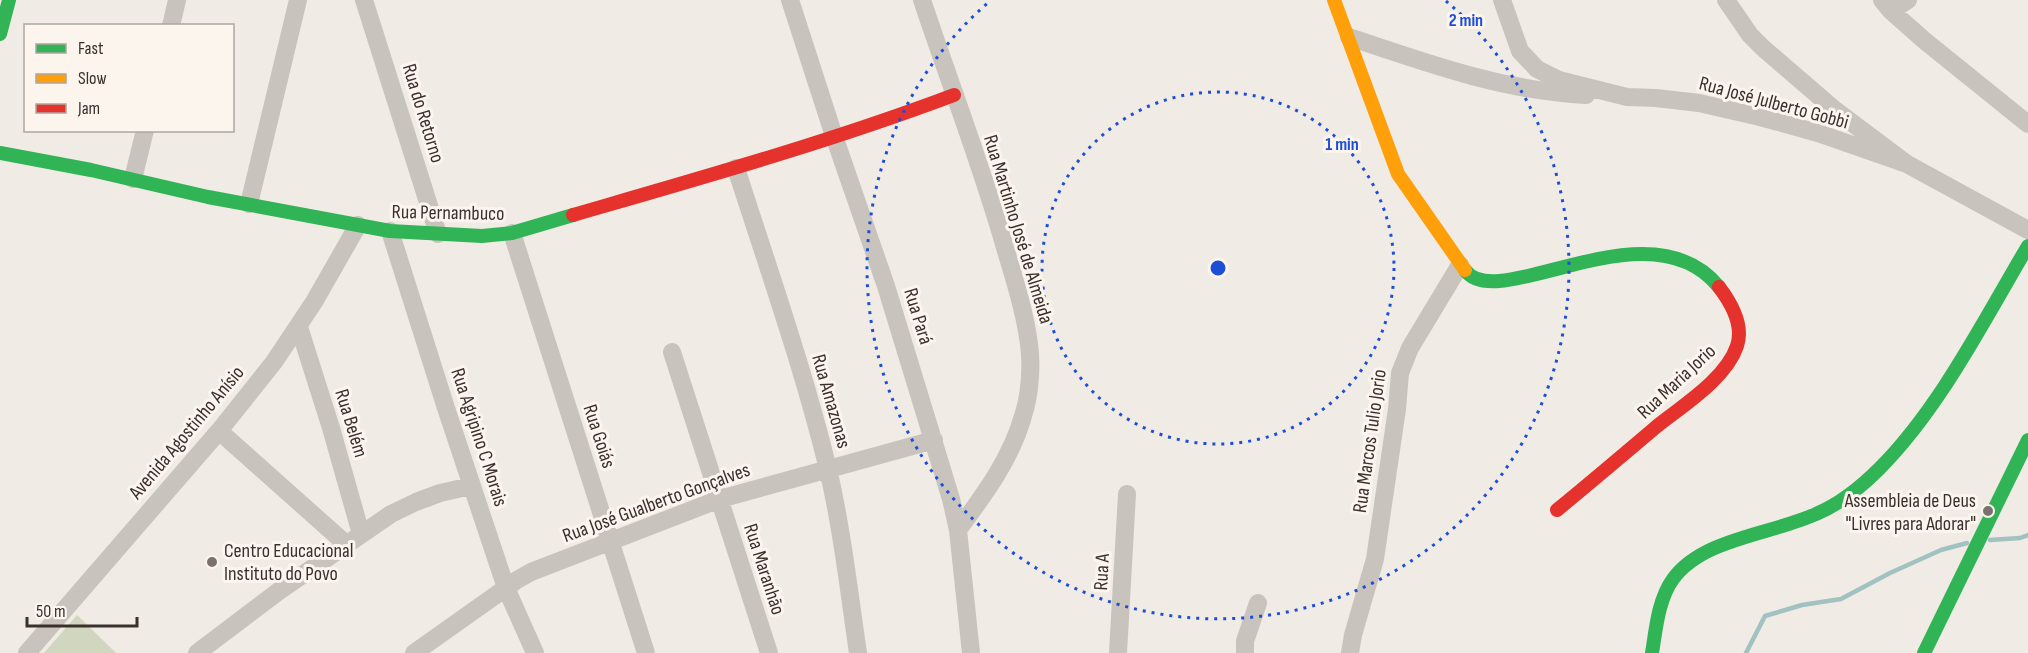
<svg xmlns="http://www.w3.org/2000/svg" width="2028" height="653" viewBox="0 0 2028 653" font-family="'Sofia Sans Condensed',sans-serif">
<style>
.green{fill:#d1d6bf}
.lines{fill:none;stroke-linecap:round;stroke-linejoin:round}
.stream{stroke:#a1c2c1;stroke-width:4.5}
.street{stroke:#c9c3be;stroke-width:18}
.fast{stroke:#30b455;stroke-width:14}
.slow{stroke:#ff9f0a;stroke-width:14}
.jam{stroke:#e5322d;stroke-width:14}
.ring{fill:none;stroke:#1d4ed8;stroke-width:3;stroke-dasharray:3 6}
.poi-dot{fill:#7a716c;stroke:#fbf5ee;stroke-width:2}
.labels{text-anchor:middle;stroke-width:6;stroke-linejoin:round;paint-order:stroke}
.street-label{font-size:20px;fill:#3b302b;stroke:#fbf5ee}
.poi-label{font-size:20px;fill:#3b302b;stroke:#fbf5ee;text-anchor:end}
.centre{fill:#1d4ed8;stroke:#fbf5ee;stroke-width:3}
.ring-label{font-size:18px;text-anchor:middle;font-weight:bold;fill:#1d4ed8;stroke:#fbf5ee;stroke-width:6;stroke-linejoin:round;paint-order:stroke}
</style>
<rect width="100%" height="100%" fill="#f0ebe5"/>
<path class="green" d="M 77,615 L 116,653 L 44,653 Z"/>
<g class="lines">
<path class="stream" d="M 1990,540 L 2020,538 L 2028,535
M 1746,653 L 1765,616 L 1802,605 L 1841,599 L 1890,573 L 1941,550 L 1967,543"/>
<path class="street" d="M 364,0 L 438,234
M 790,0 L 834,136 L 886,286 L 951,499 L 958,530 L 971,653
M 922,0 C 950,84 982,166 1006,251 C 1015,281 1025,313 1029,344 C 1032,366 1030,395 1023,416 C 1011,459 984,495 958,530
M 1502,0 L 1520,51 L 1537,69 L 1559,80 L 1627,97 L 1656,98 L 1699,103 L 1760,117 L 1818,133 L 1907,164
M 1726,0 L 1750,35 L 1763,48 L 1835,110 L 1907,164 L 2028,230
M 1882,0 L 1891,11 L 1925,41 L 2028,124
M 1891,11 L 1908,0
M 171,26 L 177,0
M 1349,37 C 1426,63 1504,91 1586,95
M 736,168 C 768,268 803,367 828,469 C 842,529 849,592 858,653
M 133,179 L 145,130
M 249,204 L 298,0
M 390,231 L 446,408 L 506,588 L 535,653
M 512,233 L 646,653
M 299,327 L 331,428 L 361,534
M 672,352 L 769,653
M 219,431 L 346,544
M 27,653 L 219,431 L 274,362 L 314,302 L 358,225
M 197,653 L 279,591 L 391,514 L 416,502 L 440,493 L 471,486
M 414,653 L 517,580 L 531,572 L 720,499 L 934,440
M 1118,653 L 1127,494
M 1245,653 L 1245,641 L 1258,603
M 1350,653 L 1353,635 L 1375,559 L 1397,409 L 1400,373 L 1410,348 L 1460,265"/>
<path class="fast" d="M 0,34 L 9,0
M 0,153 L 91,170 L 208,197 L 390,231 L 482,236 L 512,233 L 573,215
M 1465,270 C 1497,316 1649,201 1719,287
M 1652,653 C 1656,629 1658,600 1673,579 C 1703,538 1773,534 1816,514 C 1840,504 1861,487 1879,469 C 1940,408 1984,320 2028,246
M 1924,653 L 2028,440"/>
<path class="slow" d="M 1334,0 L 1398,174 L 1465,270"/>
<path class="jam" d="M 573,215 C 701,178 829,142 954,95
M 1557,510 C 1590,483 1623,455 1656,427 C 1682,406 1726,379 1737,346 C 1744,325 1732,304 1719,287"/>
</g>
<g class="ring">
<circle cx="1218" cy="268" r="176"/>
<path d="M1446 1A351 351 0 1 1 990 1"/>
</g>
<g class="poi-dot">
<circle cx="1988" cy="511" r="6"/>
<circle cx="212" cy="562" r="6"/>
</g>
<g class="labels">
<g class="street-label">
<text transform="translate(1774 102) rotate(15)" y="7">Rua José Julberto Gobbi</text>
<text transform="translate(424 113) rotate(73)" y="7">Rua do Retorno</text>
<text transform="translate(448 212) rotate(1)" y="7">Rua Pernambuco</text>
<text transform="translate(1019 229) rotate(73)" y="7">Rua Martinho José de Almeida</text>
<text transform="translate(919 316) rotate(73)" y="7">Rua Pará</text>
<text transform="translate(1676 381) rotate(-43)" y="7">Rua Maria Jorio</text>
<text transform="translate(832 401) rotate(74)" y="7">Rua Amazonas</text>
<text transform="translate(352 423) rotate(73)" y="7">Rua Belém</text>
<text transform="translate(186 432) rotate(-50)" y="7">Avenida Agostinho Anísio</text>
<text transform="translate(600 436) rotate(72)" y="7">Rua Goiás</text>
<text transform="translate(480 437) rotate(72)" y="7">Rua Agripino C Morais</text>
<text transform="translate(1369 441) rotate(-82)" y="7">Rua Marcos Tulio Jorio</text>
<text transform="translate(656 502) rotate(-20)" y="7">Rua José Gualberto Gonçalves</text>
<text transform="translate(765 569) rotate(72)" y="7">Rua Maranhão</text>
<text transform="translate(1101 572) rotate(-87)" y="7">Rua A</text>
</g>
<g class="poi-label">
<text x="1976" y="507">Assembleia de Deus<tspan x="1976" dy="23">"Livres para Adorar"</tspan></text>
<text x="224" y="557" text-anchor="start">Centro Educacional<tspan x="224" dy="23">Instituto do Povo</tspan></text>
</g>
</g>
<circle cx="1218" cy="268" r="9" class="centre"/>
<g class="ring-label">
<text x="1466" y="26">2 min</text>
<text x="1342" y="150">1 min</text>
</g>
<rect x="24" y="24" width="210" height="108" fill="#fbf5ee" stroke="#aea6a0" stroke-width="1.5"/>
<rect x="36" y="44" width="30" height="9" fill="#30b455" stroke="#aea6a0" stroke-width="1.5"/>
<text x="78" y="54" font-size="18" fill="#3b302b">Fast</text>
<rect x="36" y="74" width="30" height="9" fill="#ff9f0a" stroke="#aea6a0" stroke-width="1.5"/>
<text x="78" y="84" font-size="18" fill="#3b302b">Slow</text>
<rect x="36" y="104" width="30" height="9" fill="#e5322d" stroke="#aea6a0" stroke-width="1.5"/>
<text x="78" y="114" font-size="18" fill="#3b302b">Jam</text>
<path d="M27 617v9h110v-9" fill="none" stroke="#3b302b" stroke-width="3"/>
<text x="36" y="617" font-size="18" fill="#3b302b" stroke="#fbf5ee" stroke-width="4.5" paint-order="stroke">50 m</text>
</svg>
